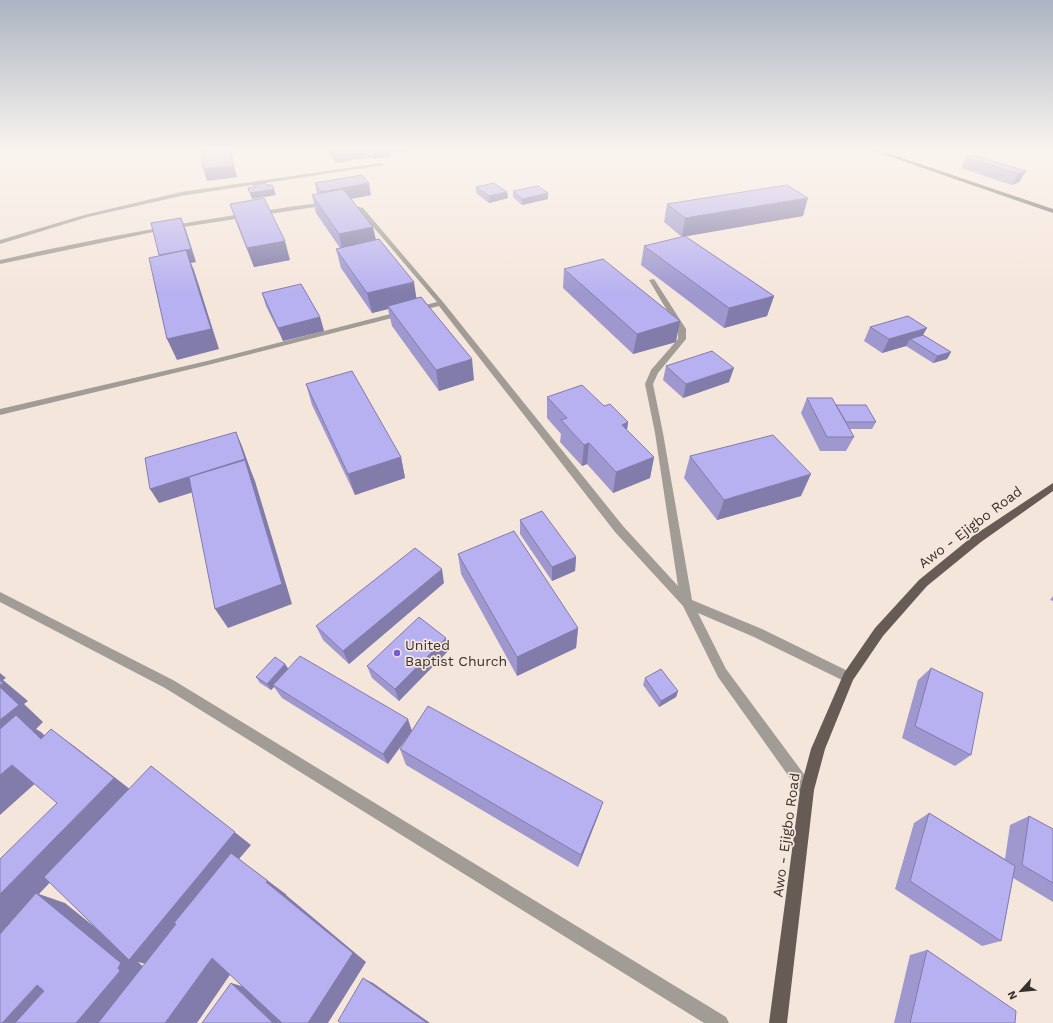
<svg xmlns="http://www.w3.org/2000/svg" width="1053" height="1023" viewBox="0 0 1053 1023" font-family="'Work Sans',sans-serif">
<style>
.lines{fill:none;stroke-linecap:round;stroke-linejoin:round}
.minor{fill:#a29c97;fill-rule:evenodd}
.major{fill:#675c55;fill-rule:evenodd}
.wall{fill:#9e98cf}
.shaded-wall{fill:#817ca9}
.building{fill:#b8b1f1;stroke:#817ca9}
.poi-dot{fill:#755bd5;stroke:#f5e6dc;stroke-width:1.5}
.labels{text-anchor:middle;stroke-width:3.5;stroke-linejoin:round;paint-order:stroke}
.near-street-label{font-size:14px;fill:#37312d;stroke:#f5e6dc}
.near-poi-label{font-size:14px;fill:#37312d;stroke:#f5e6dc;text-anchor:start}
</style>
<rect width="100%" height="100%" fill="#f5e6dc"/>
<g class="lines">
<path class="minor" d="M 382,163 L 384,165 L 181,196 L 88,217 L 0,244 L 0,240 L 84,215 L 181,192 Z
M 327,202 L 329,203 L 329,205 L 163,230 L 0,264 L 0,260 C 108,236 217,216 327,202 Z
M 342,202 L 363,208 L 443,302 L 623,526 L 678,586 L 655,433 L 645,384 L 651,370 L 678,339 L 678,329 L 649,280 L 654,279 L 686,329 L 686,339 L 658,373 L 653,384 L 663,433 L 692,600 L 762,629 L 852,673 L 854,677 L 852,681 L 848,683 L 844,681 L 754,637 L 698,613 L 726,669 L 812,785 L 814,790 L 812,795 L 807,797 L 802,795 L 718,677 L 683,606 L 615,532 L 439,306 L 208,365 L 0,415 L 0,409 L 207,361 L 437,302 L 359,210 L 342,204 Z
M 0,592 L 173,680 L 726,1017 L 729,1023 L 704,1023 L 165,688 L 0,602 Z"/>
<path class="major" d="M 868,149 L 876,149 L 1053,209 L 1053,213 Z
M 1053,483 L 1053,491 L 981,542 L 927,586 L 883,636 L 853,680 L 825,749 L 814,790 L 787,1023 L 769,1023 L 800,790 L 811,749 L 844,673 L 875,628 L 919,580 L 973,536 Z"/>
</g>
<path class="wall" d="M 325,149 L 420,149 L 390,154 L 391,156 L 373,159 L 371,157 L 335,163 L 329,154 L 328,152 L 327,152 Z
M 966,157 L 1026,171 L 1019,182 L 1012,185 L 961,168 Z
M 315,183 L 371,195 L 351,199 L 373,227 L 376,240 L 474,380 L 439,391 L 392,326 L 388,309 L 372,313 L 341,268 L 336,249 L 340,248 L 316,213 L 312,195 L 317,194 Z
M 476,187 L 507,192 L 508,198 L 489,203 L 476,193 Z
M 513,191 L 548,193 L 548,199 L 522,205 L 513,197 Z
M 230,204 L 290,260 L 254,267 L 236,222 Z
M 667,204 L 803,216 L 685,236 L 774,296 L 767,316 L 724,328 L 641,265 L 644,246 L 682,237 L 664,222 Z
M 564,269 L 676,342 L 633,354 L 563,288 Z
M 262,293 L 320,317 L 324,331 L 283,341 L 266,306 Z
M 870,327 L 923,335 L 951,352 L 947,359 L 933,363 L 906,346 L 882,353 L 864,341 Z
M 666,366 L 729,382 L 683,398 L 663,380 Z
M 306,384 L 401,457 L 405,478 L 355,495 L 312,405 Z
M 547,397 L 604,406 L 628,422 L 627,430 L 654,457 L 650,478 L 613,493 L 587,464 L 582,466 L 560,442 L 561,434 L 547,418 Z
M 807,398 L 836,405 L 876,422 L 872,429 L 850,429 L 854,437 L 846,451 L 820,451 L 801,413 Z
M 690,456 L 801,496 L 717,520 L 684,478 Z
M 520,520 L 576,557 L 575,571 L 552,581 L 520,534 Z
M 458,554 L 578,628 L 576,648 L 517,676 L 461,574 Z
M 444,583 L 349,664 L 323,640 L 316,626 Z
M 1053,596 L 1053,601 L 1050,600 Z
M 449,650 L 399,701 L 372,678 L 367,666 Z
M 285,664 L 288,669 L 408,719 L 388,764 L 282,698 L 274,687 L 271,690 L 260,683 L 256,677 Z
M 931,668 L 971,755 L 955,766 L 902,738 L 918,680 Z
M 645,678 L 678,691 L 676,697 L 659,707 L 643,685 Z
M 400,749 L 603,802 L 598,816 L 578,867 L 406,765 Z
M 929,813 L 1005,859 L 1010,825 L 1029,816 L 1053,829 L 1053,902 L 1013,878 L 1001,941 L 982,946 L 895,889 L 914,823 Z
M 927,950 L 1015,1023 L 894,1023 L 910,955 Z"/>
<path class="shaded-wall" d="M 199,149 L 235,149 L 235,150 L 231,151 L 237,177 L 207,181 L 203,169 L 201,154 Z
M 332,149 L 370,149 L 371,157 L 335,163 Z
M 371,149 L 420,149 L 390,154 L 391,156 L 373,159 Z
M 1026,171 L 1019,182 L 1012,185 L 1018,174 Z
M 369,183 L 371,195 L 324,204 L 321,192 Z
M 274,189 L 276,195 L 252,199 L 250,193 Z
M 507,192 L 508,198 L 489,203 L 489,196 Z
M 548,193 L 548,199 L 522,205 L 522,199 Z
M 808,198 L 803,216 L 682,237 L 685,218 Z
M 181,218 L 186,230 L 196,262 L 191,263 L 194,270 L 219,349 L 177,360 L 167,339 L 165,268 Z
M 373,227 L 377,246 L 343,253 L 339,234 Z
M 285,241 L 290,260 L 254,267 L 247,248 Z
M 414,282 L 417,302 L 388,306 L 388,309 L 372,313 L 367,293 Z
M 774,296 L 767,316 L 724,328 L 729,308 Z
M 320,317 L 324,331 L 283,341 L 278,328 Z
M 680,321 L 676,342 L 633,354 L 637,334 Z
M 927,328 L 919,342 L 910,339 L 906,346 L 882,353 L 889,339 Z
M 951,352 L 947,359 L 933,363 L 937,356 Z
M 472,359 L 474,380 L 439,391 L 436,370 Z
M 734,368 L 729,382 L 683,398 L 686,384 Z
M 628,422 L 625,443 L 622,425 Z
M 236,432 L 242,446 L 251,471 L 255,481 L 292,604 L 228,628 L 215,609 L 250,474 L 159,503 L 150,489 Z
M 589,443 L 587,464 L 582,466 L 584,445 Z
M 401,457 L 405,478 L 355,495 L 348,474 Z
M 654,457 L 650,478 L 613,493 L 616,472 Z
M 811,474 L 801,496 L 717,520 L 724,500 Z
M 576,557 L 575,571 L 552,581 L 552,567 Z
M 442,569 L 444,583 L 349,664 L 343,651 Z
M 578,628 L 576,648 L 517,676 L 517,657 Z
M 446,638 L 449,650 L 399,701 L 395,689 Z
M 285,664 L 289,670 L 273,685 L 274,687 L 271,690 L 267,684 Z
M 0,673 L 6,678 L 3,680 L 28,701 L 24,704 L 43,722 L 36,729 L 41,732 L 65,755 L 0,758 Z
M 678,691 L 676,697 L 659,707 L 661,701 Z
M 408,719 L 412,731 L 388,764 L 383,754 Z
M 51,729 L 74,746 L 135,793 L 39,894 L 65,903 L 132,957 L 151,766 L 251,845 L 239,859 L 287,895 L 286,895 L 366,962 L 328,1023 L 308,1023 L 266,882 L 153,966 L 138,962 L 146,969 L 107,1023 L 76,1023 L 0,935 L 0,894 L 114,778 Z
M 12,765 L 39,780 L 0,815 L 0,775 Z
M 603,802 L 598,816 L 578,867 L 581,855 Z
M 212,958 L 236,966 L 197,1023 L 165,1023 Z
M 363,978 L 373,983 L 430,1023 L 427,1023 Z
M 231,983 L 255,990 L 291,1023 L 273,1023 Z
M 37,985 L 68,990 L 38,1023 L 2,1023 Z"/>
<path class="building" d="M 201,149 L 230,149 L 233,166 L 203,169 Z
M 973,155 L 1026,171 L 1018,174 L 966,157 Z
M 362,175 L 369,183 L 321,192 L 315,183 Z
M 265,183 L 267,185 L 272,185 L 274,189 L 250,193 L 248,188 L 255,187 L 253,185 Z
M 494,183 L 507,192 L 489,196 L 476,187 Z
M 787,185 L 808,198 L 685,218 L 667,204 Z
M 538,186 L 548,193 L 522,199 L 513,191 Z
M 343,189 L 373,227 L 339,234 L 312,195 Z
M 264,198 L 285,241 L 247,248 L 230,204 Z
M 181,218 L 191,249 L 159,255 L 151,223 Z
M 685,236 L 774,296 L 729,308 L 644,246 Z
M 379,239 L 414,282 L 367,293 L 336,249 Z
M 186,250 L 211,329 L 167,339 L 149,258 Z
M 603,259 L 680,321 L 637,334 L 564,269 Z
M 301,284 L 320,317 L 278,328 L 262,293 Z
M 421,297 L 472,359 L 436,370 L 388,306 Z
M 908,316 L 927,328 L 889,339 L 870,327 Z
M 923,335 L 951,352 L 937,356 L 910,339 Z
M 712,351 L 734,368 L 686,384 L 666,366 Z
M 352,371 L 401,457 L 348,474 L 306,384 Z
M 582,385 L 604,406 L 610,404 L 628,422 L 622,425 L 654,457 L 616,472 L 589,443 L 584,445 L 561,420 L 567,418 L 547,397 Z
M 807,398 L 832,398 L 854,437 L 827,437 Z
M 836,405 L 866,405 L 876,422 L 846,422 Z
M 236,432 L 245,459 L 150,489 L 145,458 Z
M 773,435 L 811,474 L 724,500 L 690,456 Z
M 245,460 L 282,584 L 215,609 L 189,477 Z
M 542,511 L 576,557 L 552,567 L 520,520 Z
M 514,531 L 578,628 L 517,657 L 458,554 Z
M 415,548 L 442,569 L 343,651 L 316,626 Z
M 419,617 L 446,638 L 395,689 L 367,666 Z
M 300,656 L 408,719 L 383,754 L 273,685 Z
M 275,657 L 285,664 L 267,684 L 256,677 Z
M 931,668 L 983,693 L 971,755 L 915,726 Z
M 661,669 L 678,691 L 661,701 L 645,678 Z
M 0,680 L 3,683 L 0,686 Z
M 0,687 L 19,705 L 0,720 Z
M 428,706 L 603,802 L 581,855 L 400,749 Z
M 16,715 L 41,739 L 51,729 L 114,778 L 0,894 L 0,859 L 57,803 L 12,765 L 0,775 L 0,729 Z
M 151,766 L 235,832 L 129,960 L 44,877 Z
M 929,813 L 1015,866 L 1001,941 L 910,881 Z
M 1029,816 L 1053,829 L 1053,883 L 1022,865 Z
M 231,853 L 268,881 L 266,882 L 353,953 L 308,1023 L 282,1023 L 212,958 L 165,1023 L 98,1023 L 176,924 L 174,923 Z
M 36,893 L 121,963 L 118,968 L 120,971 L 76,1023 L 15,1023 L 44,991 L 37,985 L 2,1023 L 0,1023 L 0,934 Z
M 927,950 L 1016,1011 L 1015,1023 L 910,1023 Z
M 363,978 L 427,1023 L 341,1023 L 338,1021 Z
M 231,983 L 273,1023 L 202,1023 Z"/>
<linearGradient id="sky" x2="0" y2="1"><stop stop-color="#abb4c2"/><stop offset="0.51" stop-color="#faf4ef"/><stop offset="1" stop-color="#faf4ef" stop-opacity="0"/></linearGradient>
<rect width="1053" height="293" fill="url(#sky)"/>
<circle class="poi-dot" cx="397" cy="653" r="4"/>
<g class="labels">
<g class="near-street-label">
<text transform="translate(970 527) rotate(-37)" y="5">Awo - Ejigbo Road</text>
<text transform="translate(786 835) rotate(-82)" y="5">Awo - Ejigbo Road</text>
</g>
<g class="near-poi-label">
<text x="405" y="650">United<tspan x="405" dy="16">Baptist Church</tspan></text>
</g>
</g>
<g transform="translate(1021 991) rotate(243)" stroke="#f5e6dc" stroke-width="3" paint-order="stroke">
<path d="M0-3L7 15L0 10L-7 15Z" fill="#37312d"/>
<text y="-6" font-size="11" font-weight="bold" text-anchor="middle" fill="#37312d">N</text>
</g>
</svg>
